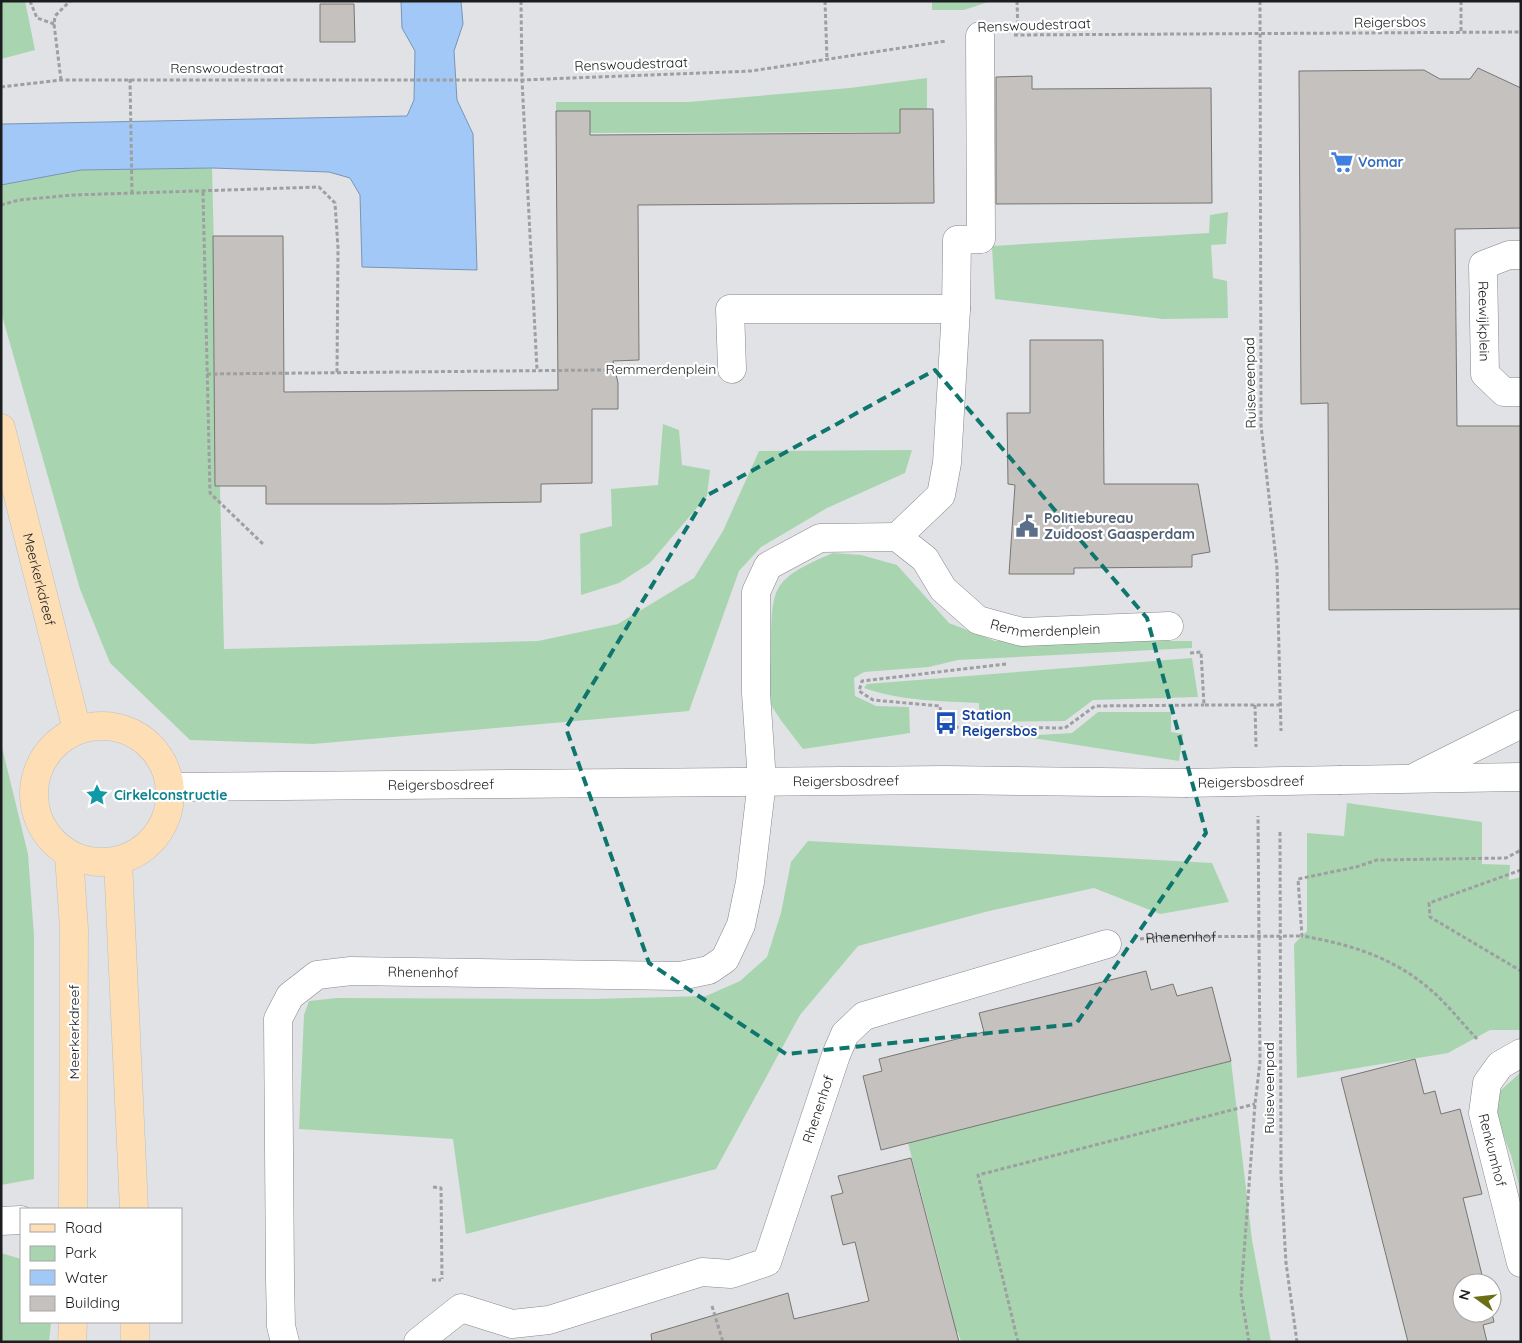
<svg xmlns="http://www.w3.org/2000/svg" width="1522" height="1343" viewBox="0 0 1522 1343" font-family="Quicksand,sans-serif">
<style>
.green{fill:#a8d5b0}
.water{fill:#a1c8f7;stroke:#7995b6}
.building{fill:#c4c1be;stroke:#787673}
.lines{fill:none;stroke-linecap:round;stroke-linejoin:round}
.minor-casing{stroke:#87888c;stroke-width:29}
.major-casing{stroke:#bfc0c0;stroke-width:29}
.path{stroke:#9d9fa1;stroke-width:3;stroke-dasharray:4 2.5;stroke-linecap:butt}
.minor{stroke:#fff;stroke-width:28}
.major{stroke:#fddeb5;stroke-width:28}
.minor-bridge-casing{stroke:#87888c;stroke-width:29;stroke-linecap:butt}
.minor-bridge{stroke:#fff;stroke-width:28}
.marked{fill:none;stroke:#0f766e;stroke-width:4;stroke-dasharray:10 6;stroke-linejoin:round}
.labels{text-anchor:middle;stroke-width:4.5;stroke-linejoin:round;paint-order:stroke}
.street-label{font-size:14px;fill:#1c1d1e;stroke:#fff}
.shop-label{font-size:14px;font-weight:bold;fill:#366cbe;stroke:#fff;text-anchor:start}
.service-label{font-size:14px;font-weight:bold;fill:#4e5e75;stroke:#fff;text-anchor:start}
.transit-label{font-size:14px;font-weight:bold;fill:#164399;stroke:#fff;text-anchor:start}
.culture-label{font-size:14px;font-weight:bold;fill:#0d838f;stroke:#fff;text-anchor:start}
</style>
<rect width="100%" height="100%" fill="#e0e2e5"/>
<path class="green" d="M 1,1 L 25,1 L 35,50 L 1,59 Z
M 932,1 L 991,1 L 964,10 L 932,10 Z
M 927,78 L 927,132 L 556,133 L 556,102 L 688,102 L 850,88 Z
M 212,168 L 224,649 L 538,641 L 618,624 L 694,578 L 723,531 L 759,451 L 912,450 L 905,473 L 827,508 L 761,547 L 739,571 L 689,711 L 313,744 L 190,740 L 110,663 L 80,589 L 1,312 L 1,185 L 81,170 Z
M 1228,212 L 1226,244 L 1211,245 L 1213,278 L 1227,281 L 1228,318 L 1163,319 L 995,299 L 992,246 L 1209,233 L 1210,215 Z
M 663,424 L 679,430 L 682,465 L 710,470 L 707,496 L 650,563 L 619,583 L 581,595 L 580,534 L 612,526 L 611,489 L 658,485 Z
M 833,553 L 861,555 L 897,565 L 949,623 L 995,641 L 1192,641 L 1192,648 L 958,660 L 929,667 L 864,672 L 854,678 L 855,696 L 876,706 L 909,707 L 910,733 L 803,749 C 796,739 772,711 770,701 C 767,689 771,665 771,651 C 772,586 770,580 833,553 Z
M 1192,658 L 1198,697 L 1093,700 L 1065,721 L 979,722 L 979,703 C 941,701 900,701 864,688 L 867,684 Z
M 1098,712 L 1171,712 L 1171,732 L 1183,734 L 1179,761 L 1020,736 L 1072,733 Z
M 1,743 L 28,854 L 34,936 L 34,1179 L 1,1185 Z
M 1347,803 L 1482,822 L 1482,864 L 1510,865 L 1509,880 L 1521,877 L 1521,1030 L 1490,1030 L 1448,1053 L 1297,1078 L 1294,944 L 1307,931 L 1307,833 L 1344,836 Z
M 808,841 L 1212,863 L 1229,902 L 1160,914 L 1094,888 L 989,911 L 858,946 L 800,1015 L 716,1169 L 466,1234 L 453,1139 L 299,1129 L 304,1015 L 309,1001 L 337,998 L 593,999 L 706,996 L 740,981 L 767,957 L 781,913 L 791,862 Z
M 1231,1061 L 1252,1240 L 1271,1342 L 961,1342 L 958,1332 L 945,1335 L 937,1303 L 949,1300 L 908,1143 Z
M 1521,1072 L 1521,1193 L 1511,1155 L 1493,1109 L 1501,1090 Z
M 1,1253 L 21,1259 L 21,1322 L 51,1322 L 49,1342 L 1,1342 Z"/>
<path class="water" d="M 401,1 L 461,1 L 463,24 L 454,51 L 457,100 L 473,134 L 477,270 L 362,267 L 360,195 L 350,178 L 329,172 L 212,168 L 81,170 L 1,185 L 1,124 L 4,124 L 407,116 L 414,100 L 415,51 L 402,28 Z"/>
<path class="building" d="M 320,4 L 354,4 L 355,42 L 320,42 Z
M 1478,68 L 1521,88 L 1521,228 L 1455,229 L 1457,426 L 1521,426 L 1521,609 L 1329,610 L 1328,403 L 1301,404 L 1299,71 L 1424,70 L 1440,79 L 1470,79 Z
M 1032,76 L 1032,89 L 1211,88 L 1212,203 L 996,204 L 996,77 Z
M 900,109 L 933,109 L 934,203 L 638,205 L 639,360 L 613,361 L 618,383 L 618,409 L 592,409 L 592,483 L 541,484 L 541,502 L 387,504 L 266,504 L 266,486 L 215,486 L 213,236 L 283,236 L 284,392 L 558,390 L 556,111 L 590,111 L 590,135 L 900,133 Z
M 1030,340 L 1103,340 L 1104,484 L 1198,484 L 1210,552 L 1192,555 L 1192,567 L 1074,568 L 1074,574 L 1009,574 L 1015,485 L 1008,484 L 1007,413 L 1030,413 Z
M 1146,971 L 1151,990 L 1173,984 L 1177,996 L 1212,987 L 1231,1061 L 881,1150 L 863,1076 L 882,1071 L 879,1059 L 984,1032 L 979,1013 Z
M 1415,1059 L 1424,1094 L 1435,1091 L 1441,1114 L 1460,1109 L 1482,1194 L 1463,1198 L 1484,1283 L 1462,1283 L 1462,1313 L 1492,1313 L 1494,1322 L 1483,1325 L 1487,1342 L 1408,1342 L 1341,1078 Z
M 911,1158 L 959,1342 L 652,1342 L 651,1334 L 788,1293 L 794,1319 L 869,1301 L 855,1242 L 843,1245 L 831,1196 L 843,1193 L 838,1176 Z"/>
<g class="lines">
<defs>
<g id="minor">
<path id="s2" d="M 1521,255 L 1509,255 L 1483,265 L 1485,374 L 1504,392 L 1521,392"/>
<path d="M 956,309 L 957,240 L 981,239 L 980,36"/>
<path d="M 732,369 L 730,309 L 956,309 L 947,463 L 941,495 L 897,537"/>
<path d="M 1417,776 L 1521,724"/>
<path d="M 1341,780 L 1521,777"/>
<path id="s3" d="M 171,787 L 945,780 L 1185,783"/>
<path id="s4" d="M 1521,1053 L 1500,1065 L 1487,1083 L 1483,1113 L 1521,1263"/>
<path d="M 1,1221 L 21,1220"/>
<path id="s5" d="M 285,1342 L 281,1326 L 280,1279 L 278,1019 L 290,996 L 317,975 L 351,971 L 680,976 L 709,970 L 725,959 L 741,925 L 750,882 L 762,781 L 756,693 L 756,592 L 768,566 L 820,538 L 897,537 L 925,559 L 943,589 L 978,620 L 1022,632 L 1169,626"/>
<path id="s6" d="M 418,1342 L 461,1308 L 512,1324 L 549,1320 L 702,1272 L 731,1274 L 767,1262 L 836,1055 L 845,1034 L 864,1016 L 1107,944"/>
</g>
<g id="major">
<path id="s7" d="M 1,428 L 77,730"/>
<circle cx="102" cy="794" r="68"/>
<path d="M 69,855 L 74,929 L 73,1209"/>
<path d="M 118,861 L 134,1209"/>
<path d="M 135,1322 L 135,1342"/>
<path d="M 72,1342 L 73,1322"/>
</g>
</defs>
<use href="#minor" class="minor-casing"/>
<use href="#major" class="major-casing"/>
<g class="path">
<path d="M 30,1 L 37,18 L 54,24"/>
<path d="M 521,1 L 522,80 L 537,370"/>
<path d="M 825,1 L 827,59"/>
<path d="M 1017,1 L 1018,34"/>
<path d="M 1260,1 L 1261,425 L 1277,568 L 1281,731"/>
<path d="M 1461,1 L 1461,33"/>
<path d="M 1014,35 L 1521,32"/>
<path d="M 130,79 L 132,192"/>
<path d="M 61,80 L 54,24 L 55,16 L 70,1"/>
<path d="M 1,87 L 61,80 L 522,80 L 751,71 L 946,41"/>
<path d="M 203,192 L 210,493 L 264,545"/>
<path d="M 1,205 L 19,200 L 73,195 L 319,187 L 335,203 L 338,248 L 337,373"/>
<path d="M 207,374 L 699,369"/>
<path d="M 1190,653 L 1201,652 L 1204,705 L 1280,705"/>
<path d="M 1006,664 L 862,681 L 859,691 L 873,700 L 940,706 L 942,727 L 1065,728 L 1095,706 L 1204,705"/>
<path d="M 1255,705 L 1256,747"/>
<path d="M 1280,832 L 1281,1176 L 1286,1263 L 1297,1342"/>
<path d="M 1521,870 L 1429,903 L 1430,917 L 1521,971"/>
<path id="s1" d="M 1140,939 L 1160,937 L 1302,936"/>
<path d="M 1477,1039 C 1462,1023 1448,1005 1432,991 C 1395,958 1350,944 1302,936 L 1298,879 L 1356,867 L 1377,860 L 1506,858 L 1521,850"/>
<path d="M 433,1187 L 441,1188 L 442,1279"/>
<path d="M 432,1280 L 441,1280"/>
<path d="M 712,1306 L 723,1342"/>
<path d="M 1018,1342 L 978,1175 L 1255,1104"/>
<path d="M 1249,1342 L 1241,1294 L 1255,1104 L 1260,1062 L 1258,816"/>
</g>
<use href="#minor" class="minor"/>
<use href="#major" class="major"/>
<defs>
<g id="minor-bridge">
<path id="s8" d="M 1185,783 L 1341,780"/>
</g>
</defs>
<use href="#minor-bridge" class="minor-bridge-casing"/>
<use href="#minor-bridge" class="minor-bridge"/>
</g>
<path class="marked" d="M 935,370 L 1147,618 L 1206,833 L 1076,1024 L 786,1054 L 649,963 L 566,728 L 706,496 Z"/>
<defs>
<symbol id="supermarket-bare" viewBox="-9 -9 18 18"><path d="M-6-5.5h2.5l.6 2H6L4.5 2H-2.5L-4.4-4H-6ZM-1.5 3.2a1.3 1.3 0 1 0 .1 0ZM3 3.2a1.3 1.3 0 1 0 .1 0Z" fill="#3f7fe0" stroke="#fff" stroke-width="2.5" paint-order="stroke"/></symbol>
<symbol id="civic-bare" viewBox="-9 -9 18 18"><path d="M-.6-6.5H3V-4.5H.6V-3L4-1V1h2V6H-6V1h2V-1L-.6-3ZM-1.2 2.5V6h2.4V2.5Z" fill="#5c6f8a" stroke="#fff" stroke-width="2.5" paint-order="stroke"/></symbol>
<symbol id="bus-bare" viewBox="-9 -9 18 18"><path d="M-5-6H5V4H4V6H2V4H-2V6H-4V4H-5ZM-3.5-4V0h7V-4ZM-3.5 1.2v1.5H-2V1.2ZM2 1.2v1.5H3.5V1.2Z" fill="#1a4fb4" stroke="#fff" stroke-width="2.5" paint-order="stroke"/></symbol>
<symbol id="sight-bare" viewBox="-9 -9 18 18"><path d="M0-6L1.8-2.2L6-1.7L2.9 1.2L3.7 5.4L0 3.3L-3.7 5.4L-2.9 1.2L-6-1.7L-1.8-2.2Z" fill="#0f9aa8" stroke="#fff" stroke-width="2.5" paint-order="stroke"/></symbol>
</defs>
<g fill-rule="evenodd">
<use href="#supermarket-bare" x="1326" y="146" width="32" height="32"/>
<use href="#civic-bare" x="1011" y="510" width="32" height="32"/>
<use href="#bus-bare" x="930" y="707" width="32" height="32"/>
<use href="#sight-bare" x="81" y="779" width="32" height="32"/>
</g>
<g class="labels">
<g class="street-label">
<text transform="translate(1390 22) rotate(-1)" y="5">Reigersbos</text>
<text transform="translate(1034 25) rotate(-2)" y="5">Renswoudestraat</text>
<text transform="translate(631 64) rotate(-2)" y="5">Renswoudestraat</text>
<text x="227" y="73">Renswoudestraat</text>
<text dy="5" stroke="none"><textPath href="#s2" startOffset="96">Reewijkplein</textPath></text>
<text x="661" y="374">Remmerdenplein</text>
<text transform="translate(1250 383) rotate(-91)" y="5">Ruiseveenpad</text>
<text dy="5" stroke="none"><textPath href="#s7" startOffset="156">Meerkerkdreef</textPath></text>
<text dy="5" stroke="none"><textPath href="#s5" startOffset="1519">Remmerdenplein</textPath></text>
<text dy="5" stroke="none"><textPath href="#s3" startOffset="675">Reigersbosdreef</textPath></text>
<text dy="5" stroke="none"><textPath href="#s8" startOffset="66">Reigersbosdreef</textPath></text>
<text dy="5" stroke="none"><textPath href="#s3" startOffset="270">Reigersbosdreef</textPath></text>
<text dy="5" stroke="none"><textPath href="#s1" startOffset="41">Rhenenhof</textPath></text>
<text dy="5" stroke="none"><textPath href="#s5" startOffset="490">Rhenenhof</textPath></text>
<text transform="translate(74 1032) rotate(-90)" y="5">Meerkerkdreef</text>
<text transform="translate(1269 1088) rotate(-90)" y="5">Ruiseveenpad</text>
<text dy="5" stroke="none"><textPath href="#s6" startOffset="534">Rhenenhof</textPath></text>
<text dy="5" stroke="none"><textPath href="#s4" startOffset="115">Renkumhof</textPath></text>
</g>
<g class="shop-label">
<text x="1358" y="167">Vomar</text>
</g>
<g class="service-label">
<text x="1044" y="523">Politiebureau<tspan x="1044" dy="16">Zuidoost Gaasperdam</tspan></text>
</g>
<g class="transit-label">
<text x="962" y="720">Station<tspan x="962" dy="16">Reigersbos</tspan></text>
</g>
<g class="culture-label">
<text x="114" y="800">Cirkelconstructie</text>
</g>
</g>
<rect width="1522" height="1343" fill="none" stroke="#1c1d1e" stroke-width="5"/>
<rect x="20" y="1208" width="162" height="115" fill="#ffffff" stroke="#a4a5a5"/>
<rect x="30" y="1224" width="25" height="8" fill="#fddeb5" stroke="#a4a5a5"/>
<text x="65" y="1233" font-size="15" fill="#1c1d1e">Road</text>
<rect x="30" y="1246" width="25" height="15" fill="#a8d5b0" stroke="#a4a5a5"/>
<text x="65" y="1258" font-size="15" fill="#1c1d1e">Park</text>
<rect x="30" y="1270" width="25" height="15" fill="#a1c8f7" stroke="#a4a5a5"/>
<text x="65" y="1283" font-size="15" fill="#1c1d1e">Water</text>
<rect x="30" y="1296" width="25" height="15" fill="#c4c1be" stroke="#a4a5a5"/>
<text x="65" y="1308" font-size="15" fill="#1c1d1e">Building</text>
<g transform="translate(1477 1298) rotate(285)"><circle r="24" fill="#ffffff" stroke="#a4a5a5"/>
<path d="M0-4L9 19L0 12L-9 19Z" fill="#6b6f13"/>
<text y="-8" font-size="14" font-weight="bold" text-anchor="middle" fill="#1c1d1e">N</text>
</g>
</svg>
